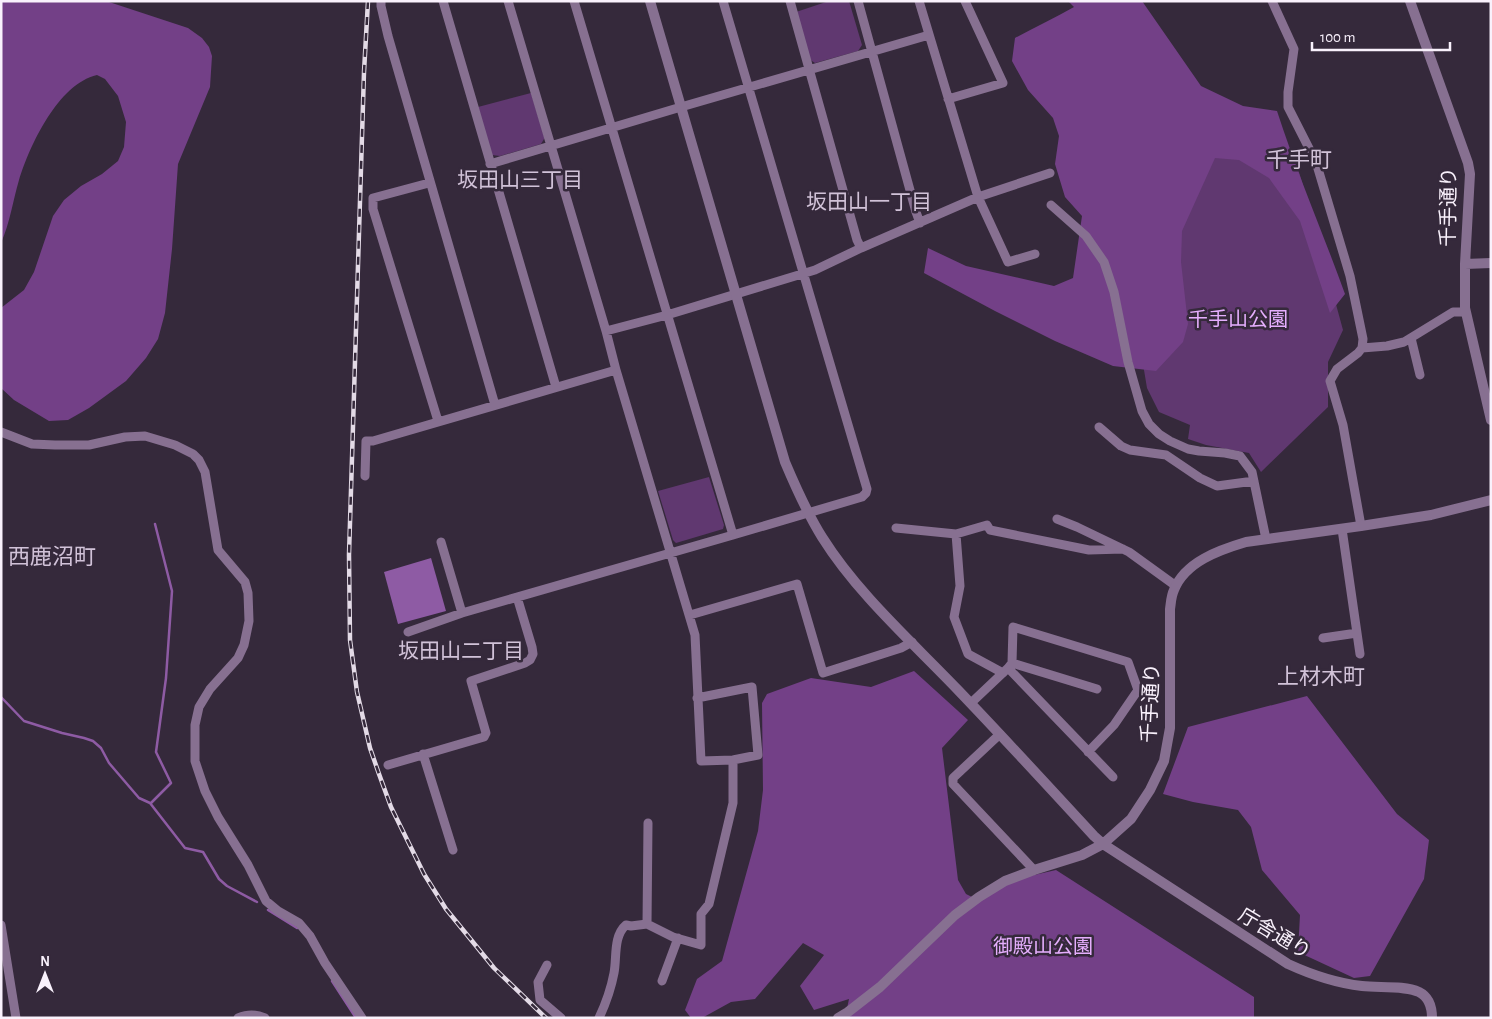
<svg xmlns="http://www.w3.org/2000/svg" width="1492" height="1019" viewBox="0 0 1492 1019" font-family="'Alegreya Sans','Noto Sans JP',sans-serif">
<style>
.green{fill:#603870}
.forest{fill:#734087}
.water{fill:#8e5ba4}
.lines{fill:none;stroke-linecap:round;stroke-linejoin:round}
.stream{stroke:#8e5ba4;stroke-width:2.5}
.minor{stroke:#877091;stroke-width:9}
.tertiary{stroke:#877091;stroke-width:10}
.rail-casing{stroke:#e3dae6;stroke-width:4.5}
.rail{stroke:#35293b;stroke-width:2.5;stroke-dasharray:8;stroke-linecap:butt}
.labels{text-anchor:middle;stroke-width:5;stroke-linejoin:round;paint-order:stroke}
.street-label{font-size:20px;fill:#f9f1fc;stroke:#35293b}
.park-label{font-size:20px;fill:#e5aefd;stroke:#35293b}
.neighbourhood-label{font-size:21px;fill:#d1c2d8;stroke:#35293b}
.quarter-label{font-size:22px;fill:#d1c2d8;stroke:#35293b}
</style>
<rect width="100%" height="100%" fill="#35293b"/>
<path class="green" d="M 829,1 L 849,1 L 862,45 L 858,51 L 815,63 L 809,59 L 796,12 Z
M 531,93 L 544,136 L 544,139 L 541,144 L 500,156 L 492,155 L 478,107 Z
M 1280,139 L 1295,159 L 1308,202 L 1343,330 L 1328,362 L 1328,407 L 1261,472 L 1249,453 L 1206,445 L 1188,439 L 1190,425 L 1159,412 L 1147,388 L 1142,358 L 1085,165 Z
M 709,477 L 724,525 L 723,529 L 676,543 L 673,540 L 658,491 Z"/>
<path class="forest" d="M 1,1 L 106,1 L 188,28 L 202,38 L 209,47 L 212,56 L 210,87 L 178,164 L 172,249 L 165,313 L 158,339 L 146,358 L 126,381 L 89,408 L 68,420 L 49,421 L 14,400 L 1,388 L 1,308 L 24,290 L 34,272 L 53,216 L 64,200 L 81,186 L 102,174 L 118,161 L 124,147 L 126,122 L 118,96 L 105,79 L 97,75 C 58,84 30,145 19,180 C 13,200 10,223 1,243 Z
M 1068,1 L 1142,1 L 1201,86 L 1243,106 L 1277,111 C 1297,173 1323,233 1345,294 L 1330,313 L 1300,221 L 1269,178 L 1239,160 L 1215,158 L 1182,231 L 1181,262 L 1188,324 L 1183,342 L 1156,371 L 1113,366 L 1055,341 L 995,311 L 924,273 L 928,248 L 966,266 L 1054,286 L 1073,278 L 1082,216 L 1065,197 L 1055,164 L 1059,136 L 1053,118 L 1028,90 L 1012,61 L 1015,38 C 1035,27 1055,18 1074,7 Z
M 914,671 L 968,720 L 942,748 L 958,880 L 966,894 L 976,899 L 1021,878 L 1056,870 L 1254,997 L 1254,1018 L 845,1018 L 849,999 L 814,1010 L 800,986 L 824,955 L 803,943 L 755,999 L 731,1002 L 702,1018 L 691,1018 L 685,1010 L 697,979 L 722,961 L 758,831 L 763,790 L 762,703 L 767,694 L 811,678 L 871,687 Z
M 1307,696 L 1397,814 L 1429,840 L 1424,879 L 1370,976 L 1354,978 L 1298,952 L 1300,915 L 1262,870 L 1251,827 L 1238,810 L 1193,802 L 1163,794 L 1188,727 Z"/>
<path class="water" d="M 431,558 L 446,611 L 398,624 L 384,572 Z"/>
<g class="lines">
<path class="stream" d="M 1,697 L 24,721 L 62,733 L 84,738 L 93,741 L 101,748 L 109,763 L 139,798 L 150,803 L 185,848 L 203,852 L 219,879 L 227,886 L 257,902
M 151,803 L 171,783 L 156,752 L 166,678 L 172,591 L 155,524
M 268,910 L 297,928
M 332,981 L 356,1018"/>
<path class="minor" d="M 381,1 L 381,6 L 388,36 L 495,405
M 443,1 L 556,387
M 508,1 L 606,331 L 616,370 L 695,635 L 701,761 L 733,760 L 758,755 L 752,687 L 697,698
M 574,1 L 733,535
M 790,1 L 857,240 L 861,248
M 858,1 L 916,212 L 920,223
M 919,1 L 978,197 L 1008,262 L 1035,254
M 1272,1 L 1294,49 L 1288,92 L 1288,107 L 1316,162 L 1350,276 L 1363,339 L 1362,348 L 1358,353 L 1337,369 L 1330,381 L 1343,425 L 1361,526
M 948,99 L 1003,83 L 965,1
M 490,164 L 681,107 L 929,35
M 429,183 L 373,198 L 373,209 L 438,421
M 1051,205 L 1086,236 L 1104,262 L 1114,292 L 1128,362 L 1142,411 L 1149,424 L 1159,434 L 1170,441 L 1188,449 L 1199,451 L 1225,453 L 1240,456 L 1252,472 L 1266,539
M 606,331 L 667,315 L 815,270 L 861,248 L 978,197 L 1050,173
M 1411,338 L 1420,375
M 1362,348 L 1387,346 L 1404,342 L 1453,312 L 1465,312
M 1099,427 L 1121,446 L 1130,450 L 1166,455 L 1200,478 L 1217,486 L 1254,481
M 1,432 L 32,444 L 55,445 L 89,445 L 125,437 L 145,436 L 175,445 L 193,454 L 199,460 L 205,472 L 218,550 L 245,582 L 248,593 L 249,621 L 244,645 L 238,658 L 210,689 L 199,707 L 195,725 L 195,761 L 205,791 L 218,817 L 248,865 L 266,901 L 278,911 L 299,923 L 310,936 L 325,963 L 362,1018
M 365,476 L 366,441 L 373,441 L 616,370
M 1057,519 L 1077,527 L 1129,552 L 1176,586
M 896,528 L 956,534 L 987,525 L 990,530 L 1089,550 L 1123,549
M 1342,529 L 1360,654
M 956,534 L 960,586 L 954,617 L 968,654 L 1003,673
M 441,542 L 462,613
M 690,615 L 797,584 L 823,673 L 901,648 L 912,642
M 408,632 L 462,613 L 733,535 L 862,497 L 866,493 L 867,489 L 723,1
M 1323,638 L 1357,633
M 1012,663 L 1097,689
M 1008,668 L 1113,777
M 971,703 L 1008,668 L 1012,663 L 1013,627 L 1128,662 L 1138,690 L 1114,725 L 1088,752
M 1000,734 L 953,778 L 953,784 L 1034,870
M 423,754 L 453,850
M 388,765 L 484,737 L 486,733 L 471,681 L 525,663 L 530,660 L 533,654 L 532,647 L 517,597
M 647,924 L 648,823
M 1,925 L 16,1018
M 547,965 L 538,982 L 540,1000 L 561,1018
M 662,981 L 678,938
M 238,1018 C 248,1014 255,1014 265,1018
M 599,1018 C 606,1003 611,989 614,973 C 617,958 613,936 626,925 L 631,926 L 647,924 L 673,937 L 701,945 L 701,914 L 709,904 L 733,803 L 733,760"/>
<path class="tertiary" d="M 650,1 L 785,462 C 796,488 807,513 822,537 C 857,593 911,641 957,689 C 1003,737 1049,787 1094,836 L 1103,844 L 1288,964 C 1312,975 1335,983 1362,986 C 1379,988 1404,985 1419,992 C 1429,997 1432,1007 1432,1018
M 1410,1 L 1468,163 L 1470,174 L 1465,264 L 1465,308 L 1491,420
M 1465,264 L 1491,263
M 838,1018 L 848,1012 L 880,987 L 955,915 L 979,897 L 1005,881 L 1034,870 L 1082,855 L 1103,844 L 1131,819 L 1150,790 L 1164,761 L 1170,728 L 1170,609 C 1171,603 1171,596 1174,590 C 1185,562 1219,550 1246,542 L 1361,526 L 1431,515 L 1491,500"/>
<defs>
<path id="rail" d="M 368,1 L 364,72 L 349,555 L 350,640 L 357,692 L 370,748 L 379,774 L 391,807 L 424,874 L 446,909 L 494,968 L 546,1018"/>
</defs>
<use href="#rail" class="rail-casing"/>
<use href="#rail" class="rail"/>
</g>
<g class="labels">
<g class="street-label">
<text transform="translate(1448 207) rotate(-89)" y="7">千手通り</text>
<text transform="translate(1150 703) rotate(-87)" y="7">千手通り</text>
<text transform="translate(1275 933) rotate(31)" y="7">庁舎通り</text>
</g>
<g class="park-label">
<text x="1238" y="326">千手山公園</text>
<text x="1043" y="953">御殿山公園</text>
</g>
<g class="neighbourhood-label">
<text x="520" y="187">坂田山三丁目</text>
<text x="869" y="209">坂田山一丁目</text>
<text x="461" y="658">坂田山二丁目</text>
</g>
<g class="quarter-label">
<text x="1299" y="167">千手町</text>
<text x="52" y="564">西鹿沼町</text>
<text x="1321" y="684">上材木町</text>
</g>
</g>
<rect width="1492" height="1019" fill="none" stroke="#f9f1fc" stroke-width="5"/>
<g transform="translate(45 974)" stroke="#35293b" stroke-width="4" paint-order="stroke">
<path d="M0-4L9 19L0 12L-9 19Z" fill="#f9f1fc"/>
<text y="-8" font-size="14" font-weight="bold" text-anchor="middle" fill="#f9f1fc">N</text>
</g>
<path d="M1312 42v8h138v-8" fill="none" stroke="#f9f1fc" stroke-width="2.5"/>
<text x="1320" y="42" font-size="15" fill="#f9f1fc" stroke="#35293b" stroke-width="4" paint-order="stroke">100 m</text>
</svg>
